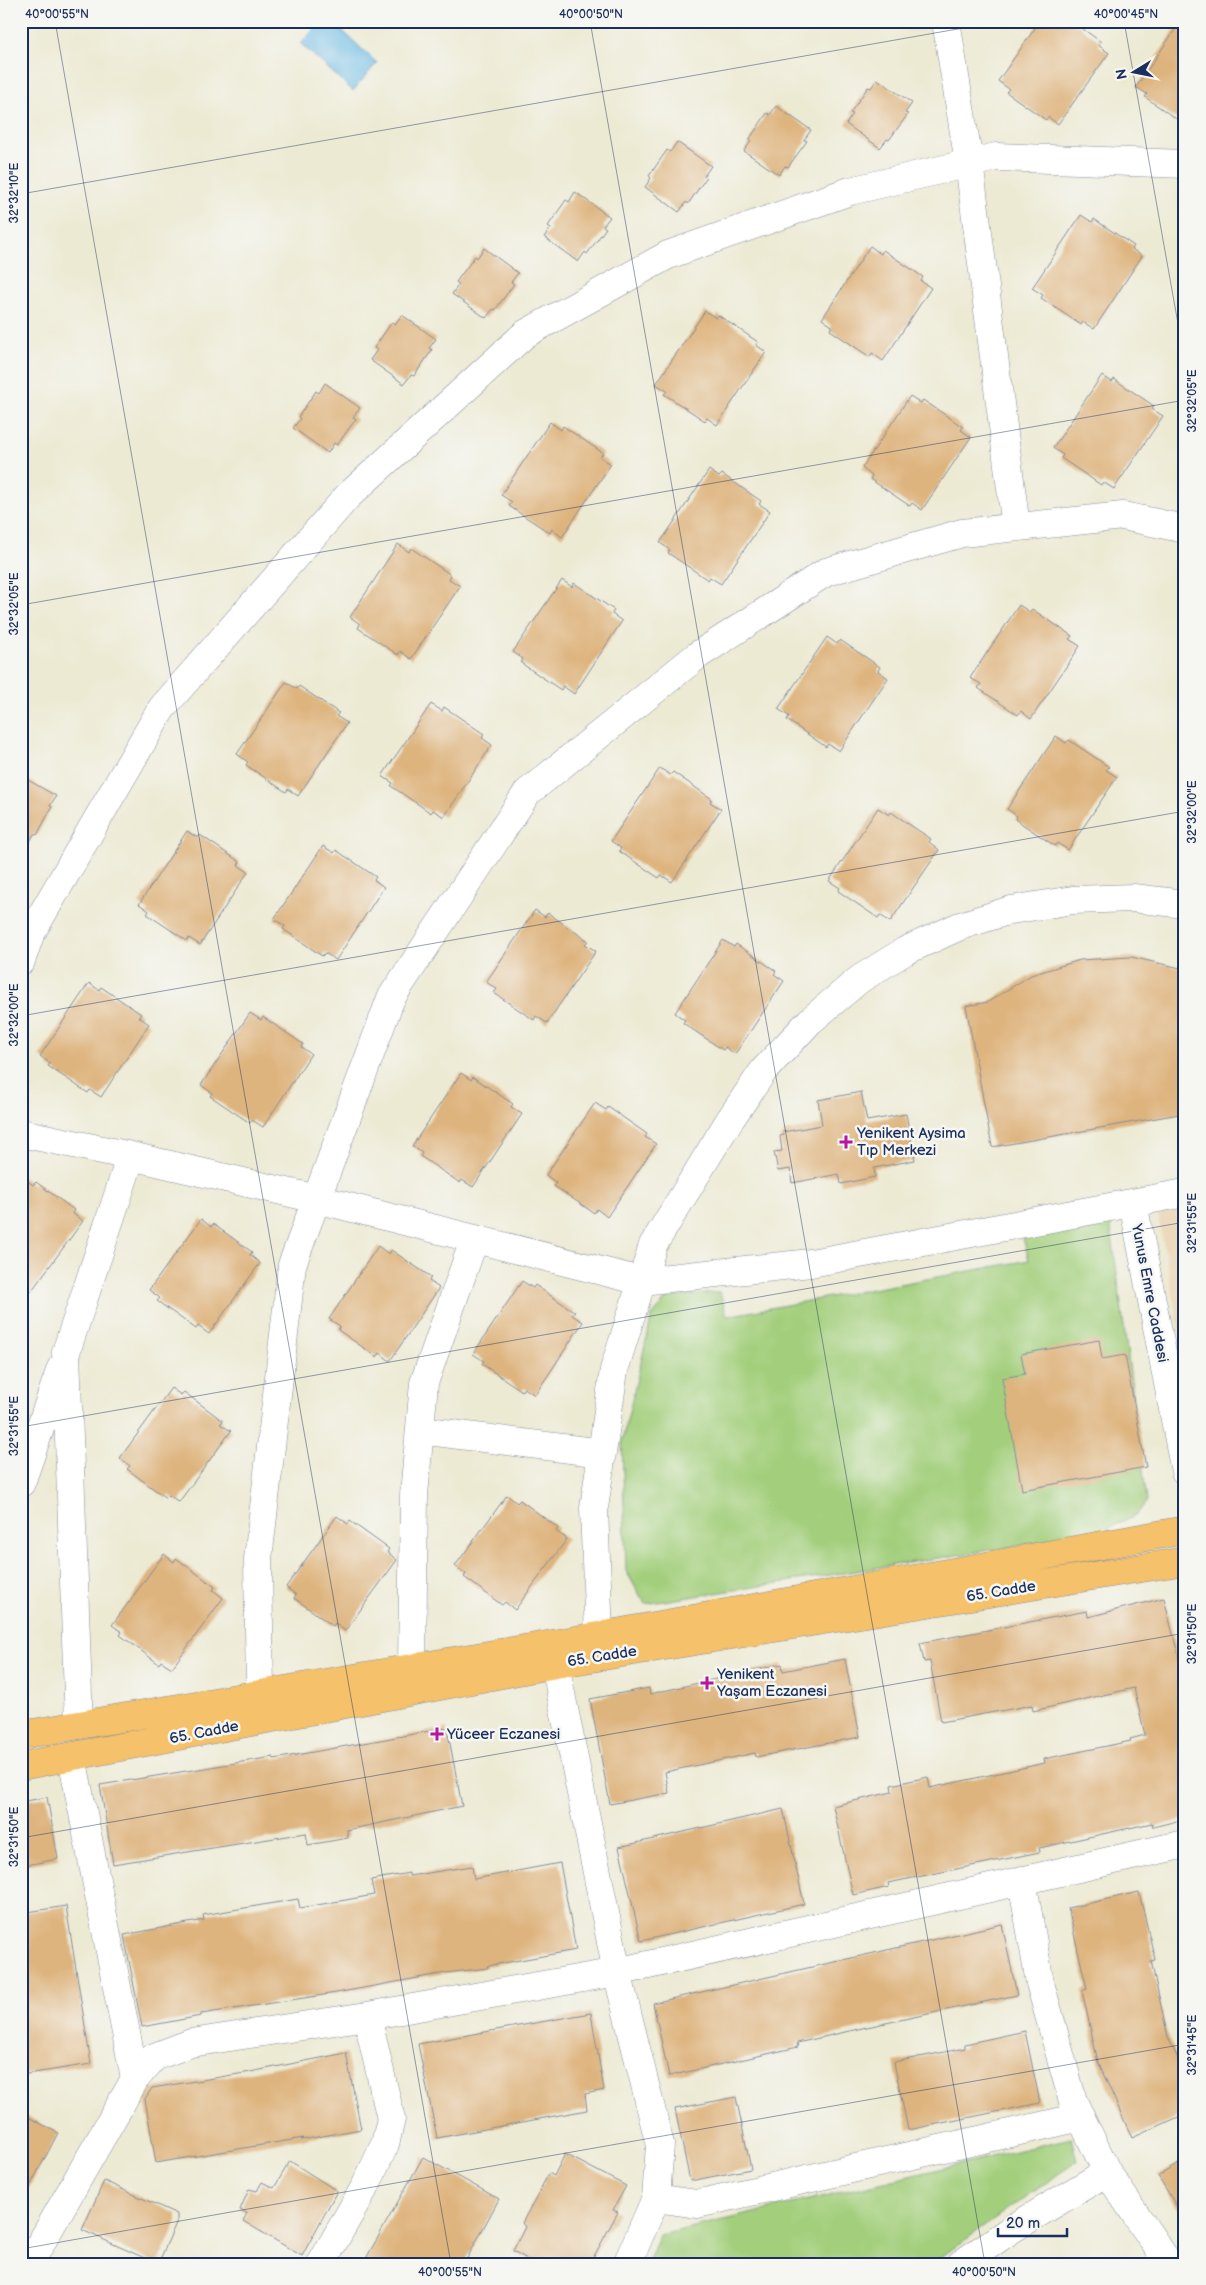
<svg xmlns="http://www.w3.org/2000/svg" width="1206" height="2285" viewBox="0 0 1206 2285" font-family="'Balsamiq Sans',sans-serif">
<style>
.built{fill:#ecd7ba}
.green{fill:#a3cf7c;stroke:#5f7f6d}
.water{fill:#6cbbe6;stroke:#4475a2}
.building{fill:#deb47e}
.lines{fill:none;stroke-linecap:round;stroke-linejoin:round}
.minor-casing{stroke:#848c99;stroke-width:29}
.major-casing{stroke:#848c99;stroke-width:29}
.minor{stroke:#fff;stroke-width:28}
.major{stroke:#f5c16b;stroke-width:28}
.ticks{fill:none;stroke:#1b2f5e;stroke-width:1;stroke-opacity:0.45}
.poi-dot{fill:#b5179e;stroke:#f6f6f2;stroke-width:2}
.labels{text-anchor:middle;stroke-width:5;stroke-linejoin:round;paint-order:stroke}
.poi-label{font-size:15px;fill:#1b2f5e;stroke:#f6f6f2;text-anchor:start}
.street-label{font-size:15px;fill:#1b2f5e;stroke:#f6f6f2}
.neatline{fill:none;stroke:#1b2f5e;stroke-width:2}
.ticks-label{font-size:12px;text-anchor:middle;fill:#1b2f5e}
</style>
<rect width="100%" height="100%" fill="#f6f6f2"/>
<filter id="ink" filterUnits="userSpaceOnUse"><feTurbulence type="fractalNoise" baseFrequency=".02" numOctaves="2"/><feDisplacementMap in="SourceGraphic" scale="10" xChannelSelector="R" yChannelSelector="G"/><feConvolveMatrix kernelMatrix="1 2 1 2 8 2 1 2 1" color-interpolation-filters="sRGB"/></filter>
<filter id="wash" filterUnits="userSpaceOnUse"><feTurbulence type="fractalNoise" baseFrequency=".0096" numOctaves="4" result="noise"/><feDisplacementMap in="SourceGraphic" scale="20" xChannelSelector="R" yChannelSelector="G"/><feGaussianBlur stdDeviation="1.12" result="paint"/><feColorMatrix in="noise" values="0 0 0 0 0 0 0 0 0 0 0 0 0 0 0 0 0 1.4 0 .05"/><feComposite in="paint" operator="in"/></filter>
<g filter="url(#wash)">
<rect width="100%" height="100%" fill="#edead4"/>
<path class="built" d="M 1185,1209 L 1185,1362 L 1158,1214 Z"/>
<path class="green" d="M 1110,1221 L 1147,1501 L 1137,1514 L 1099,1533 L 645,1604 L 626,1571 L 622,1441 L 652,1316 L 667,1298 L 720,1292 L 727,1316 L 1029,1260 L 1023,1238 Z
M 1071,2138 L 1077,2161 L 931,2264 L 647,2264 L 660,2235 Z"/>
<path class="water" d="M 321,21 L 332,21 L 377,63 L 353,91 L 301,44 Z"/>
<g id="blocks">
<path class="building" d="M 1040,21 L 1072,21 L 1101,42 L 1098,45 L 1109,53 L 1058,124 L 1048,117 L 1046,120 L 1006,92 L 1009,89 L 998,81 Z
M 1181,21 L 1185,21 L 1185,125 L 1145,97 L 1147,94 L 1136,87 Z
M 877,79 L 912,103 L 905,113 L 908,114 L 889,140 L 887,139 L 880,148 L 846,124 L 853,114 L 850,113 L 868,87 L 871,88 Z
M 776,106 L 811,130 L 804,140 L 807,141 L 788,167 L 785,166 L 779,175 L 744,151 L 751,141 L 749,140 L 767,113 L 770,115 Z
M 677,142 L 711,166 L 704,176 L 706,178 L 688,204 L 686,202 L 679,212 L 645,187 L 651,178 L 649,176 L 667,150 L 670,152 Z
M 575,192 L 610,217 L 603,226 L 606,228 L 587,254 L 585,252 L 578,262 L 544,237 L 551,228 L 548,226 L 566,200 L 569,202 Z
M 1081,215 L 1092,222 L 1094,219 L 1134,246 L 1132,249 L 1142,256 L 1094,329 L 1083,322 L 1081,325 L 1041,298 L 1043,295 L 1032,288 Z
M 870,246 L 881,254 L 883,250 L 923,277 L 921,281 L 931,288 L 883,361 L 872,353 L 870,357 L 830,330 L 832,326 L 822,319 Z
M 484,248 L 518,273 L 511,282 L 514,284 L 495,310 L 493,309 L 486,318 L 452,294 L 459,284 L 456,282 L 475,256 L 477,258 Z
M 705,311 L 716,318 L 718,315 L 758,342 L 756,345 L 766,352 L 717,425 L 707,418 L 705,421 L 664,394 L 667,391 L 656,384 Z
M 402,315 L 436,339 L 429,348 L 432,350 L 414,376 L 411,375 L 404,384 L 370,360 L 377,350 L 374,348 L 392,322 L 395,324 Z
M 1102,375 L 1112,382 L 1114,379 L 1154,406 L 1152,409 L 1163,416 L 1114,489 L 1103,482 L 1101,485 L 1061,458 L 1063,455 L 1053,448 Z
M 325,383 L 360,408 L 353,417 L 356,419 L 337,445 L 334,443 L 328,453 L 293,428 L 300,419 L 298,417 L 316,391 L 319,393 Z
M 910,396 L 921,403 L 923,400 L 963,427 L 961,430 L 971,437 L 922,510 L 912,503 L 910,506 L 870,479 L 872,476 L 862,468 Z
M 550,422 L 561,430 L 563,426 L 603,453 L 600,457 L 611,464 L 562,537 L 552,529 L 550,533 L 509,506 L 512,502 L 501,495 Z
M 709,470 L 719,477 L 722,474 L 761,501 L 759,504 L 770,511 L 721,584 L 710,577 L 708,580 L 668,553 L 670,550 L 660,543 Z
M 398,544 L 409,552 L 411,548 L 451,575 L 449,579 L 460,586 L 411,659 L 400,651 L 398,655 L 358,628 L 360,624 L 350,617 Z
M 562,580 L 572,587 L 574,583 L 614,610 L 612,614 L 622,621 L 574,694 L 563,686 L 561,690 L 521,663 L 523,659 L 513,652 Z
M 1019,605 L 1030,612 L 1032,609 L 1072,636 L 1069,639 L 1080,646 L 1031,719 L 1021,711 L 1018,715 L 978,688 L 981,684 L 970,678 Z
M 827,637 L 837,644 L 840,640 L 880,667 L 878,671 L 888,678 L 839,751 L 828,744 L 826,747 L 787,720 L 789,716 L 778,709 Z
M 286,682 L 297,689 L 299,686 L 339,713 L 336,716 L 347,723 L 298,796 L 288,789 L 286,792 L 246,765 L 248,762 L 237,754 Z
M 431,704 L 442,711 L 444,707 L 484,734 L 482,738 L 492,745 L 444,817 L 433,810 L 431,813 L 391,786 L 393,783 L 382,776 Z
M 1056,736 L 1066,743 L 1069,740 L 1109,767 L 1106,770 L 1117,777 L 1068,850 L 1057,843 L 1055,846 L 1015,819 L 1017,816 L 1007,809 Z
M 660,768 L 670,775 L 673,772 L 712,799 L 710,802 L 721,809 L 672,882 L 661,875 L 659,878 L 619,851 L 621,848 L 611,841 Z
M 21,776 L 56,796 L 50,806 L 52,807 L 37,835 L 34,834 L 21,857 Z
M 878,808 L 889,815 L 891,812 L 931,839 L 929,842 L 939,850 L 890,922 L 880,915 L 878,918 L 838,891 L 840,888 L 829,881 Z
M 187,831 L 198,838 L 200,835 L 240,862 L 238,865 L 248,872 L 200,945 L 189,938 L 187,941 L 147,914 L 149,911 L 139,904 Z
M 323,846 L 334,853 L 336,850 L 376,877 L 374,880 L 384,887 L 336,960 L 325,953 L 322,956 L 283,929 L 285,926 L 274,919 Z
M 535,910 L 545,917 L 548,913 L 588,941 L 585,944 L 596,951 L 547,1023 L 536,1016 L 534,1020 L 494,993 L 497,989 L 486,982 Z
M 723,940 L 734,947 L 736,944 L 776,971 L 774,974 L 784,981 L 735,1054 L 725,1047 L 723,1050 L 683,1023 L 685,1020 L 675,1013 Z
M 1131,957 L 1185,969 L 1185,1113 L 992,1147 L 966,1006 L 988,1002 L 1031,975 L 1080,960 Z
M 89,983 L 99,990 L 101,987 L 141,1014 L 139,1017 L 149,1024 L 101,1097 L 90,1090 L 88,1093 L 48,1066 L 50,1063 L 40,1056 Z
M 250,1013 L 261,1020 L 263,1017 L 303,1044 L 301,1047 L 311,1054 L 263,1127 L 252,1120 L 250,1123 L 210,1096 L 212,1093 L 201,1085 Z
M 461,1073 L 471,1080 L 473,1077 L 513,1104 L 511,1107 L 522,1114 L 473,1187 L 462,1180 L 460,1183 L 420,1156 L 422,1153 L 412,1146 Z
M 861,1092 L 867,1121 L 906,1114 L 915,1160 L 874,1168 L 875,1177 L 841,1184 L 839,1174 L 792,1183 L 790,1169 L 778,1171 L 774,1152 L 782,1151 L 780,1136 L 784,1135 L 783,1132 L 822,1125 L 818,1100 Z
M 595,1103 L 606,1110 L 608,1107 L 647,1134 L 645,1137 L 656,1144 L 607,1217 L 597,1209 L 594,1213 L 554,1186 L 556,1183 L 546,1175 Z
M 21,1176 L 33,1185 L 36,1182 L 74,1210 L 72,1213 L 83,1221 L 21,1305 Z
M 201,1219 L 211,1227 L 213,1224 L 252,1252 L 250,1255 L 260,1263 L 209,1334 L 198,1326 L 196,1329 L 157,1301 L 160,1298 L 149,1290 Z
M 378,1246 L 389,1254 L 391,1250 L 431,1277 L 429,1281 L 439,1288 L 390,1361 L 380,1353 L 377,1357 L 338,1330 L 340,1326 L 329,1319 Z
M 522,1281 L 533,1288 L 535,1285 L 575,1312 L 572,1315 L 583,1322 L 535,1395 L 524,1388 L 522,1391 L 482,1364 L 484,1361 L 473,1354 Z
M 1099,1340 L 1102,1359 L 1125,1355 L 1146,1467 L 1022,1490 L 1002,1378 L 1025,1374 L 1021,1354 Z
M 171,1388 L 181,1395 L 184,1392 L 223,1421 L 220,1424 L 231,1431 L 179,1502 L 169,1495 L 166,1498 L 127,1469 L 130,1466 L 120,1458 Z
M 507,1495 L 517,1503 L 520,1500 L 558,1528 L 556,1531 L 567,1539 L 515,1610 L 505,1602 L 502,1605 L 464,1577 L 466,1574 L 455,1566 Z
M 337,1516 L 348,1524 L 350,1521 L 389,1549 L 387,1552 L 397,1560 L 345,1631 L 335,1623 L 333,1626 L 294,1598 L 296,1595 L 286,1587 Z
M 164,1554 L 174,1562 L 176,1558 L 215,1587 L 213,1590 L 223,1598 L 172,1668 L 161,1661 L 159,1664 L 120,1635 L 122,1632 L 112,1625 Z
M 1164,1598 L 1185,1683 L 1185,1819 L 1153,1827 L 1152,1823 L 1039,1848 L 1040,1852 L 888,1883 L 889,1887 L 853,1895 L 833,1806 L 892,1792 L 891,1785 L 928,1777 L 930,1788 L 1045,1763 L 1044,1759 L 1131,1741 L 1130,1739 L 1145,1735 L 1134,1688 L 1033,1711 L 1032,1705 L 941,1722 L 930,1661 L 924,1662 L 920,1643 L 1087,1611 L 1088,1617 Z
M 845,1659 L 860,1737 L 756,1757 L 755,1753 L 665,1772 L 669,1793 L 610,1804 L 590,1699 L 649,1688 L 650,1694 L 782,1664 L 783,1671 Z
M 447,1728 L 462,1806 L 347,1830 L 348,1838 L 308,1845 L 306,1833 L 113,1864 L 100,1785 L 273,1757 L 274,1759 Z
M 47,1797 L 58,1859 L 21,1866 L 21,1802 Z
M 783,1809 L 804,1904 L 641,1941 L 619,1847 Z
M 560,1863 L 576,1950 L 487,1966 L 488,1968 L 445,1973 L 336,1993 L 201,2014 L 201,2016 L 142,2027 L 124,1935 L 204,1920 L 203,1915 L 298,1899 L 300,1908 L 374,1895 L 371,1880 L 409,1873 L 409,1876 L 472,1866 L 474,1879 Z
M 1139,1892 L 1155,1960 L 1151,1961 L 1168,2037 L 1185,2074 L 1185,2114 L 1132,2138 L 1098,2062 L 1082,1991 L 1087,1989 L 1068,1908 Z
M 66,1906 L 91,2064 L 21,2075 L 21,1913 Z
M 1002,1924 L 1017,1995 L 867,2027 L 797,2043 L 798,2047 L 669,2076 L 653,2003 Z
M 591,2013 L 604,2090 L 585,2094 L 587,2110 L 437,2138 L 418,2044 Z
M 1025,2031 L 1040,2103 L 908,2130 L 894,2062 L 965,2048 L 965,2044 Z
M 346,2053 L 361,2129 L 301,2140 L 303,2138 L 156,2163 L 145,2099 L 152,2088 L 245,2073 Z
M 736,2097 L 751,2169 L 690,2181 L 675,2109 Z
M 21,2113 L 58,2133 L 21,2203 Z
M 565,2154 L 626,2186 L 613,2210 L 618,2212 L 592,2260 L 587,2258 L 584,2264 L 536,2264 L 513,2251 L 525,2227 L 522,2223 L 549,2173 L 554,2176 Z
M 423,2157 L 499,2199 L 464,2264 L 363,2264 Z
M 1185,2160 L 1185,2220 L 1158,2176 Z
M 290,2161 L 337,2191 L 302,2256 L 243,2221 L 247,2213 L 240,2210 L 249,2189 L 257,2191 L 262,2182 L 274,2188 Z
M 104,2181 L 177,2214 L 177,2221 L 158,2264 L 82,2230 Z"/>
</g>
</g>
<g filter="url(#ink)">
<use href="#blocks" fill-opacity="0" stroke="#848c99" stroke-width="1"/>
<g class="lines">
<defs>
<path id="minor" d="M 946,21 L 969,163 L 1016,527
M 21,961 L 30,935 L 162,708 L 347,497 L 525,334 L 668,255 L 850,191 L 996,157 L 1185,164
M 21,1133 L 131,1156 L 317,1199 L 641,1281 L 811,1263 L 1185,1193
M 1133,1203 L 1185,1471
M 420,1430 L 602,1453
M 21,1483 L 61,1368
M 599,1636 L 594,1508 L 614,1370 L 653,1245 L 729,1121 L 764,1070 L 810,1021 L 860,979 L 905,951 L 960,926 L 1011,910 L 1073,900 L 1133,898 L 1185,904
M 555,1664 L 617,1972 L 660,2145 L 656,2198 L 627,2264
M 412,1668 L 414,1495 L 424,1383 L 474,1240
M 260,1693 L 258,1559 L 292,1265 L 391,998 L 527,793 L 698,655 L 826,572 L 962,533 L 1123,516 L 1185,529
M 79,1725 L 66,1352 L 131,1156
M 72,1757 L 135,2079
M 1022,1880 L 1040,1983 L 1073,2101 L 1107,2172 L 1169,2264
M 656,2198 L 697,2204 L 1081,2117
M 29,2264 L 135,2079 L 154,2057 L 191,2043 L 367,2016 L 617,1972 L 1185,1844
M 321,2264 L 366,2185 L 385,2144 L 391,2119 L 367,2016
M 961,2264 L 1012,2229 L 1107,2172"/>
<path id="major" d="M 21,1735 L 599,1636 L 1185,1530
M 21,1766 L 555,1664 L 1185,1561"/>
</defs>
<use href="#minor" class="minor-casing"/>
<use href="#major" class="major-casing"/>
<use href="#minor" class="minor"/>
<use href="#major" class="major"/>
</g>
</g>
<path class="ticks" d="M 55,21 L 451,2264M 590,21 L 985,2264M 1124,21 L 1185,363M 21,194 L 1003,21M 21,605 L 1185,400M 21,1016 L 1185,811M 21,1427 L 1185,1222M 21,1838 L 1185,1633M 21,2249 L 1185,2044"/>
<g class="poi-dot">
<path d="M843.5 1134.5h5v5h5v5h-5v5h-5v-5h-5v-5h5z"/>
<path d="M704.5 1675.5h5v5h5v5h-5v5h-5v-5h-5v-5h5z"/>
<path d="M434.5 1726.5h5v5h5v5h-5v5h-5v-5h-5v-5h5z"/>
</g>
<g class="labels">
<g class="poi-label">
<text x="857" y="1138">Yenikent Aysima<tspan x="857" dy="17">Tıp Merkezi</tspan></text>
<text x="717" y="1679">Yenikent<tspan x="717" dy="17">Yaşam Eczanesi</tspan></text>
<text x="447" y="1739">Yüceer Eczanesi</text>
</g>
<g class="street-label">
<text transform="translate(1150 1293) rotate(79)" y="5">Yunus Emre Caddesi</text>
<text transform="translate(1001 1591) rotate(-9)" y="5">65. Cadde</text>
<text transform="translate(602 1656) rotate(-9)" y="5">65. Cadde</text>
<text transform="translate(204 1732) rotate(-11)" y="5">65. Cadde</text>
</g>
</g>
<rect width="1206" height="2285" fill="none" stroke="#f6f6f2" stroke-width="55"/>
<g transform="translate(1134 72) rotate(260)" stroke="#f6f6f2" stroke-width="4" paint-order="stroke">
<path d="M0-4L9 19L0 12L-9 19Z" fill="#1b2f5e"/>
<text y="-8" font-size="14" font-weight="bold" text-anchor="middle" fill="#1b2f5e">N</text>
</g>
<path d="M998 2228v8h69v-8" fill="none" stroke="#1b2f5e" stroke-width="2.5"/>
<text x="1006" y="2228" font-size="15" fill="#1b2f5e" stroke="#f6f6f2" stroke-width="4" paint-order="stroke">20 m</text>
<rect x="28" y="28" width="1150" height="2230" class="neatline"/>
<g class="ticks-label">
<text x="57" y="18">40°00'55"N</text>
<text x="591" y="18">40°00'50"N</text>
<text x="1126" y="18">40°00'45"N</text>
<text transform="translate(14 193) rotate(-90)" y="4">32°32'10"E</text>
<text transform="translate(1192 401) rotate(-90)" y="4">32°32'05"E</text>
<text transform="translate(14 604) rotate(-90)" y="4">32°32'05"E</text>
<text transform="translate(1192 812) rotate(-90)" y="4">32°32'00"E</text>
<text transform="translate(14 1015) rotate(-90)" y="4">32°32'00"E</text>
<text transform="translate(1192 1223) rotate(-90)" y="4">32°31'55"E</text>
<text transform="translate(14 1426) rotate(-90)" y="4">32°31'55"E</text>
<text transform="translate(1192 1634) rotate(-90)" y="4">32°31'50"E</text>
<text transform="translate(14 1837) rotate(-90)" y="4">32°31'50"E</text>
<text transform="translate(1192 2045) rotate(-90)" y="4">32°31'45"E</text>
<text x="450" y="2276">40°00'55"N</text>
<text x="984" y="2276">40°00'50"N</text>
</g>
</svg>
